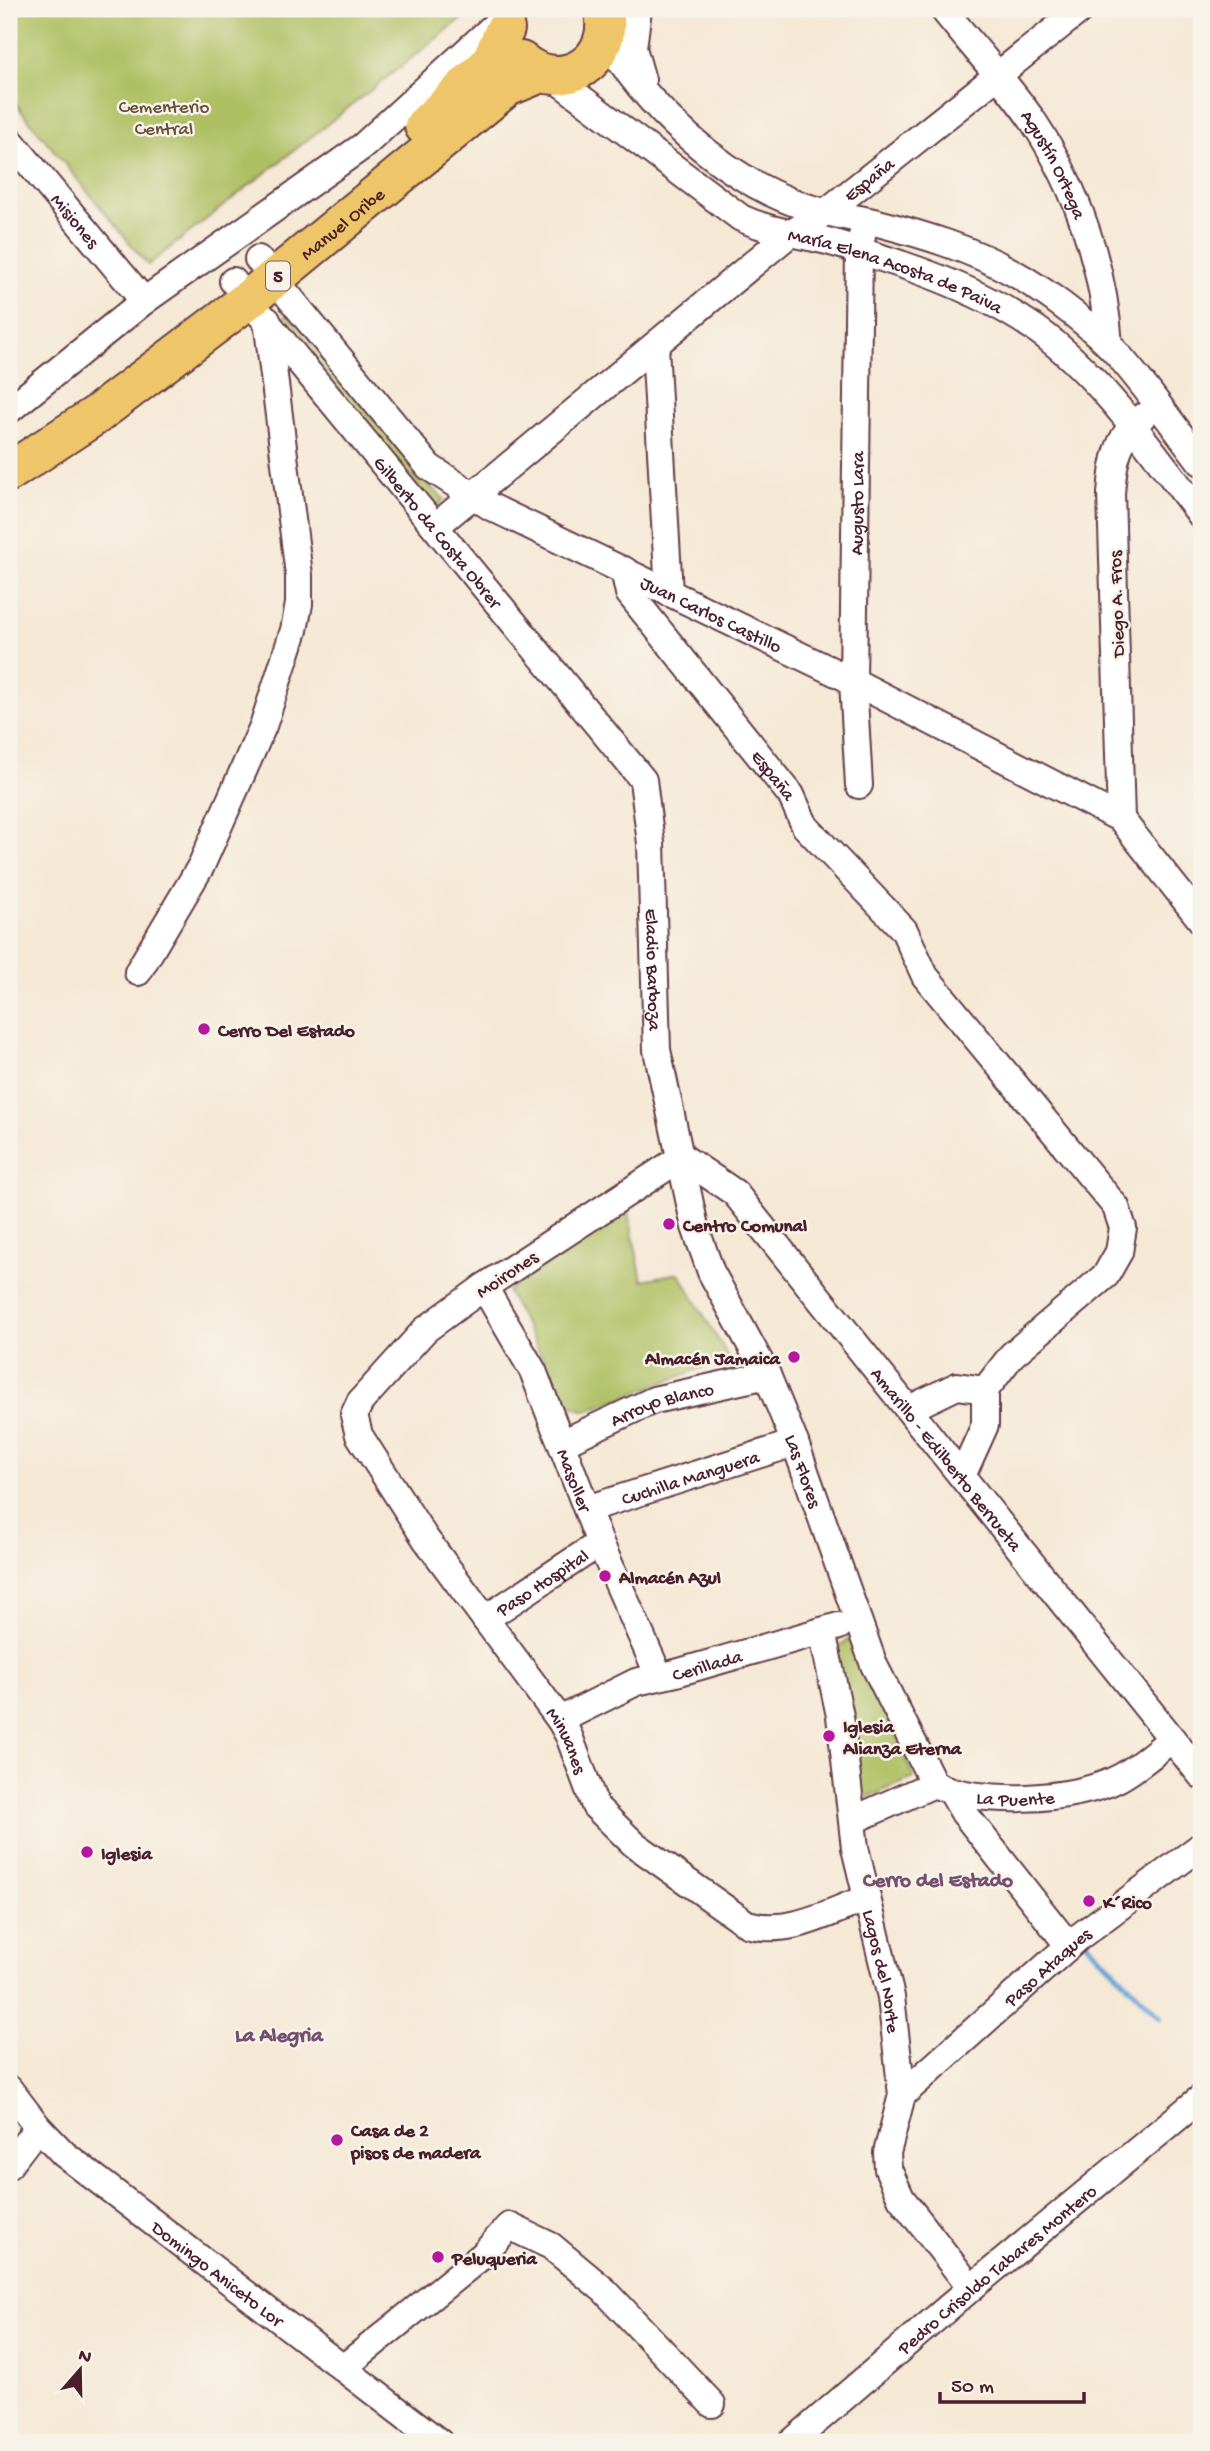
<svg xmlns="http://www.w3.org/2000/svg" width="1210" height="2451" viewBox="0 0 1210 2451" font-family="'Gochi Hand',sans-serif">
<style>
.green{fill:#afc063;stroke:#7c7047;stroke-width:2}
.lines{fill:none;stroke-linecap:round;stroke-linejoin:round}
.stream{stroke:#60a3d5;stroke-width:6}
.minor-casing{stroke:#643d44;stroke-width:30}
.highway-casing{stroke:#643d44;stroke-width:42}
.minor{stroke:#fff;stroke-width:26}
.highway{stroke:#eec569;stroke-width:38}
.poi-dot{fill:#b5179e;stroke:#f7f3e8;stroke-width:2.5}
.labels{text-anchor:middle;stroke-width:5;stroke-linejoin:round;paint-order:stroke}
.shield{fill:#f7f3e8;stroke:#7e5f64;stroke-width:2}
.shield-label{font-size:18px;font-weight:bold;fill:#4a1f2b}
.park-label{font-size:19px;fill:#684f3c;stroke:#f7f3e8}
.street-label{font-size:19px;fill:#4a1f2b;stroke:#f7f3e8}
.poi-label{font-size:19px;font-weight:bold;fill:#4a1f2b;stroke:#f7f3e8;text-anchor:start}
.neighbourhood-label{font-size:21px;font-weight:bold;fill:#744f70;stroke:#f7f3e8}
</style>
<rect width="100%" height="100%" fill="#f7f3e8"/>
<filter id="ink" filterUnits="userSpaceOnUse"><feTurbulence type="fractalNoise" baseFrequency=".0143" numOctaves="2"/><feDisplacementMap in="SourceGraphic" scale="14" xChannelSelector="R" yChannelSelector="G"/><feConvolveMatrix kernelMatrix="1 2 1 2 8 2 1 2 1" color-interpolation-filters="sRGB"/></filter>
<filter id="wash" filterUnits="userSpaceOnUse"><feTurbulence type="fractalNoise" baseFrequency=".00686" numOctaves="4" result="noise"/><feDisplacementMap in="SourceGraphic" scale="28" xChannelSelector="R" yChannelSelector="G"/><feGaussianBlur stdDeviation="1.57" result="paint"/><feColorMatrix in="noise" values="0 0 0 0 0 0 0 0 0 0 0 0 0 0 0 0 0 1.4 0 .05"/><feComposite in="paint" operator="in"/></filter>
<g filter="url(#wash)">
<rect width="100%" height="100%" fill="#f5e8d5"/>
<path class="green" d="M 9,9 L 474,9 L 148,265 L 9,96 Z
M 285,316 L 289,316 L 420,476 L 444,499 L 436,508 L 281,319 Z
M 628,1211 L 642,1280 L 679,1273 L 729,1358 L 586,1411 L 567,1404 L 507,1291 Z
M 848,1640 L 855,1644 L 914,1778 L 860,1800 L 834,1649 Z"/>
<g class="lines">
<path class="stream" d="M 1084,1940 L 1160,2017"/>
</g>
</g>
<g filter="url(#ink)">
<g class="lines">
<defs>
<g id="minor">
<path d="M 638,9 L 633,48 L 642,80"/>
<path id="s1" d="M 943,9 C 972,46 1006,82 1033,121 C 1077,187 1104,267 1109,345"/>
<path d="M 605,35 C 643,105 724,179 801,205 C 826,214 852,217 878,223 C 924,235 971,249 1012,272 C 1043,289 1084,320 1109,345 C 1140,377 1173,426 1201,462"/>
<path id="s2" d="M 550,75 L 741,218 C 771,232 796,233 827,241 C 853,248 878,257 903,265 C 950,281 996,301 1036,329 C 1101,375 1153,453 1201,515"/>
<path id="s3" d="M 9,139 L 144,301"/>
<path id="s4" d="M 258,259 L 429,467 L 491,507 L 853,681 L 1121,819 L 1201,920"/>
<path id="s5" d="M 233,281 L 643,780 L 651,843 L 657,1050 L 695,1227 L 711,1272 L 767,1375 L 795,1443 L 874,1665 L 934,1784"/>
<path d="M 655,346 L 669,593"/>
<path d="M 9,410 L 144,301 L 363,146 L 505,16"/>
<path id="s6" d="M 436,526 L 788,235 L 826,212 L 1081,9"/>
<path id="s7" d="M 624,570 L 629,593 L 791,795 L 805,826 L 904,930 L 925,976 L 1116,1207 L 1123,1228 L 1119,1252 L 1106,1275 L 1012,1355 L 985,1390 L 985,1425 L 962,1476"/>
<path id="s8" d="M 859,785 L 853,681 L 859,251 L 862,236"/>
<path d="M 1121,819 L 1111,494 C 1113,463 1117,437 1142,417"/>
<path d="M 138,972 L 201,866 L 263,726 L 294,630 L 299,604 L 299,575 L 267,320"/>
<path id="s9" d="M 682,1157 L 484,1287 L 425,1330 L 360,1402 L 354,1415 L 359,1435 L 425,1538 L 560,1720 L 569,1736 L 595,1806 L 634,1844 L 747,1924 C 788,1936 827,1913 865,1899"/>
<path id="s10" d="M 682,1157 L 735,1193 L 1201,1775"/>
<path id="s11" d="M 484,1287 L 533,1371 L 600,1543 L 659,1676"/>
<path d="M 909,1409 L 957,1386 L 985,1390"/>
<path id="s12" d="M 562,1443 L 654,1400 L 767,1375"/>
<path id="s13" d="M 587,1509 L 795,1443"/>
<path id="s14" d="M 485,1619 L 600,1543"/>
<path id="s15" d="M 822,1631 L 840,1716 L 855,1848 L 891,1997 L 902,2095 L 887,2153 L 888,2169 L 901,2198 L 971,2288"/>
<path id="s16" d="M 560,1720 L 636,1682 L 676,1673 L 839,1626"/>
<path d="M 953,1794 L 964,1813 L 1069,1946"/>
<path id="s17" d="M 853,1820 L 934,1784 C 977,1806 1077,1801 1119,1778 C 1138,1768 1155,1752 1172,1739"/>
<path id="s18" d="M 9,2089 L 38,2127 L 64,2154 L 439,2442"/>
<path id="s19" d="M 902,2095 L 1080,1936 L 1201,1846"/>
<path d="M 9,2165 L 38,2127"/>
<path d="M 343,2368 L 483,2255 L 509,2226 L 551,2246 L 605,2291 L 712,2404"/>
<path id="s20" d="M 792,2442 L 971,2288 L 1201,2098"/>
</g>
<g id="highway">
<path d="M 521,61 C 562,96 617,60 603,9"/>
<path d="M 424,126 L 490,63 L 505,29"/>
<path id="s21" d="M 9,472 L 96,415 L 249,299 L 507,87 L 541,73"/>
</g>
</defs>
<use href="#minor" class="minor-casing"/>
<use href="#highway" class="highway-casing"/>
<use href="#minor" class="minor"/>
<use href="#highway" class="highway"/>
</g>
</g>
<g class="poi-dot">
<circle cx="204" cy="1029" r="7"/>
<circle cx="669" cy="1224" r="7"/>
<circle cx="794" cy="1357" r="7"/>
<circle cx="605" cy="1576" r="7"/>
<circle cx="829" cy="1736" r="7"/>
<circle cx="87" cy="1852" r="7"/>
<circle cx="1089" cy="1901" r="7"/>
<circle cx="337" cy="2140" r="7"/>
<circle cx="438" cy="2257" r="7"/>
</g>
<g class="labels">
<rect class="shield" x="266" y="261.5" width="24" height="29" rx="5"/>
<g class="shield-label">
<text x="278" y="282">5</text>
</g>
<g class="park-label">
<text x="164" y="112">Cementerio<tspan x="164" dy="22">Central</tspan></text>
</g>
<g class="street-label">
<text dy="7" stroke="none"><textPath href="#s1" startOffset="192">Agustín Ortega</textPath></text>
<text dy="7" stroke="none"><textPath href="#s6" startOffset="555">España</textPath></text>
<text dy="7" stroke="none"><textPath href="#s3" startOffset="105">Misiones</textPath></text>
<text dy="7" stroke="none"><textPath href="#s21" startOffset="416">Manuel Oribe</textPath></text>
<text dy="7" stroke="none"><textPath href="#s2" startOffset="402">María Elena Acosta de Paiva</textPath></text>
<text dy="7" stroke="none"><textPath href="#s8" startOffset="282">Augusto Lara</textPath></text>
<text dy="7" stroke="none"><textPath href="#s5" startOffset="324">Gilberto da Costa Obrer</textPath></text>
<text transform="translate(1115 604) rotate(-92)" y="7">Diego A. Fros</text>
<text dy="7" stroke="none"><textPath href="#s4" startOffset="588">Juan Carlos Castillo</textPath></text>
<text dy="7" stroke="none"><textPath href="#s7" startOffset="256">España</textPath></text>
<text dy="7" stroke="none"><textPath href="#s5" startOffset="836">Eladio Barboza</textPath></text>
<text transform="translate(506 1273) rotate(-34)" y="7">Moirones</text>
<text dy="7" stroke="none"><textPath href="#s12" startOffset="108">Arroyo Blanco</textPath></text>
<text dy="7" stroke="none"><textPath href="#s10" startOffset="404">Amarillo - Edilberto Berrueta</textPath></text>
<text dy="7" stroke="none"><textPath href="#s5" startOffset="1365">Las Flores</textPath></text>
<text dy="7" stroke="none"><textPath href="#s13" startOffset="108">Cuchilla Manguera</textPath></text>
<text dy="7" stroke="none"><textPath href="#s11" startOffset="214">Masoller</textPath></text>
<text dy="7" stroke="none"><textPath href="#s14" startOffset="68">Paso Hospital</textPath></text>
<text dy="7" stroke="none"><textPath href="#s16" startOffset="158">Cerillada</textPath></text>
<text dy="7" stroke="none"><textPath href="#s9" startOffset="812">Minuanes</textPath></text>
<text dy="7" stroke="none"><textPath href="#s17" startOffset="172">La Puente</textPath></text>
<text dy="7" stroke="none"><textPath href="#s19" startOffset="194">Paso Ataques</textPath></text>
<text dy="7" stroke="none"><textPath href="#s15" startOffset="346">Lagos del Norte</textPath></text>
<text dy="7" stroke="none"><textPath href="#s20" startOffset="268">Pedro Crisoldo Tabares Montero</textPath></text>
<text dy="7" stroke="none"><textPath href="#s18" startOffset="280">Domingo Aniceto Lor</textPath></text>
</g>
<g class="poi-label">
<text x="218" y="1036">Cerro Del Estado</text>
<text x="683" y="1231">Centro Comunal</text>
<text x="780" y="1364" text-anchor="end">Almacén Jamaica</text>
<text x="619" y="1583">Almacén Azul</text>
<text x="843" y="1732">Iglesia<tspan x="843" dy="22">Alianza Eterna</tspan></text>
<text x="101" y="1859">Iglesia</text>
<text x="1103" y="1908">K´Rico</text>
<text x="351" y="2136">Casa de 2<tspan x="351" dy="22">pisos de madera</tspan></text>
<text x="452" y="2264">Peluqueria</text>
</g>
<g class="neighbourhood-label">
<text x="938" y="1886">Cerro del Estado</text>
<text x="279" y="2041">La Alegria</text>
</g>
</g>
<rect width="1210" height="2451" fill="none" stroke="#f7f3e8" stroke-width="35"/>
<g transform="translate(80 2370) rotate(20)" stroke="#f7f3e8" stroke-width="5" paint-order="stroke">
<path d="M0-5L12 26L0 18L-12 26Z" fill="#4a1f2b"/>
<text y="-10" font-size="19" font-weight="bold" text-anchor="middle" fill="#4a1f2b">N</text>
</g>
<path d="M940 2392v10h144v-10" fill="none" stroke="#4a1f2b" stroke-width="3.5"/>
<text x="951" y="2392" font-size="21" fill="#4a1f2b" stroke="#f7f3e8" stroke-width="5" paint-order="stroke">50 m</text>
</svg>
